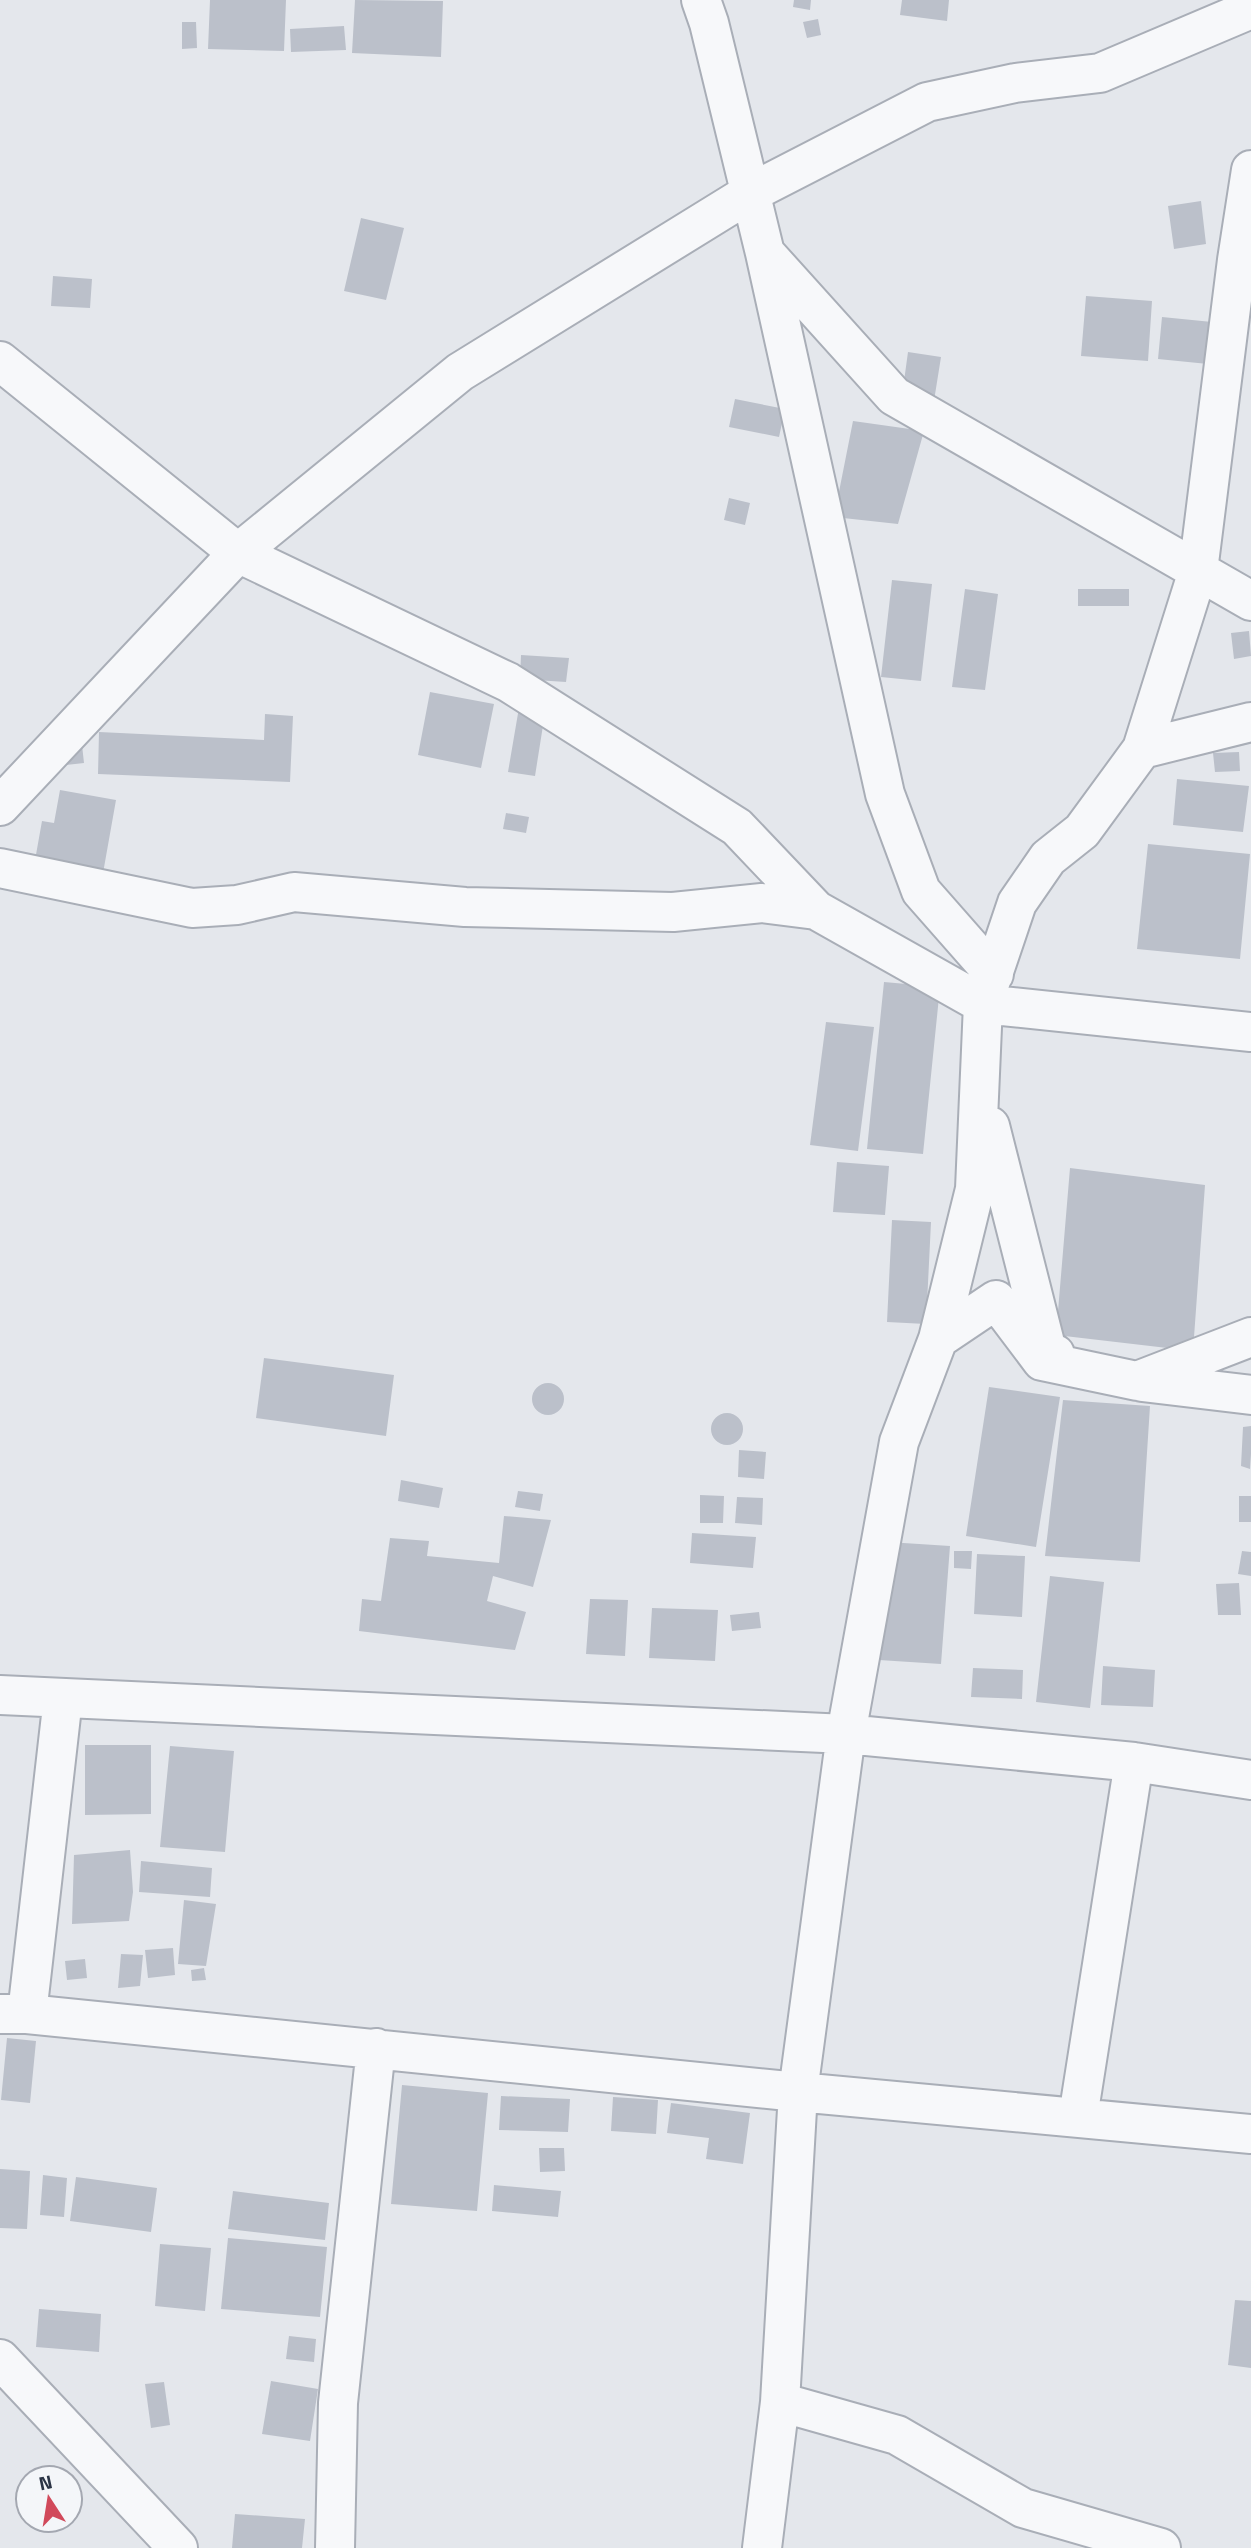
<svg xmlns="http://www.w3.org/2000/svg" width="1251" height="2548" viewBox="0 0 1251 2548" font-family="'Titillium Web',sans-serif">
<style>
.building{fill:#bbc0ca}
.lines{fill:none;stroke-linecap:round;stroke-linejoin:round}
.minor-casing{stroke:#a9aeb7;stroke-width:42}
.minor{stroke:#f7f8fa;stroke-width:38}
</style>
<rect width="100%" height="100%" fill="#e4e7ec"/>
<path class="building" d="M 210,0 L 286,0 L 284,51 L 208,49 Z
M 355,0 L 443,1 L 441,57 L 352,53 Z
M 794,0 L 811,0 L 810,10 L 793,7 Z
M 902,0 L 949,0 L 947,21 L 900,15 Z
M 818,19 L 821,35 L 807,38 L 803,22 Z
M 182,22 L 196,22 L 197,48 L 182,49 Z
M 344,26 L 346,50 L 291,52 L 290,29 Z
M 1201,201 L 1206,244 L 1174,249 L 1168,206 Z
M 361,218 L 404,228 L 386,300 L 344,291 Z
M 53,276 L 92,279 L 90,308 L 51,306 Z
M 1086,296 L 1152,301 L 1148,361 L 1081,356 Z
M 1162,317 L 1212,322 L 1208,364 L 1158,359 Z
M 908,352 L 941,357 L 933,407 L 901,403 Z
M 735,399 L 785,409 L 779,437 L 729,427 Z
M 853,421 L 924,431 L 898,524 L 834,517 Z
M 729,498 L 750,503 L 745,525 L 724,520 Z
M 892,580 L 932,584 L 921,681 L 881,677 Z
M 965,589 L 998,594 L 985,690 L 952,687 Z
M 1078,589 L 1129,589 L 1129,606 L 1078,606 Z
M 1249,631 L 1251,656 L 1234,659 L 1231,633 Z
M 521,655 L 569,658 L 566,682 L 520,679 Z
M 522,690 L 548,694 L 535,776 L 508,772 Z
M 430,692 L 494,704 L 481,768 L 418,755 Z
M 265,714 L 293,716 L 290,782 L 98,774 L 99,732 L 264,740 Z
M 81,736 L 84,763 L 57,766 Z
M 1239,752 L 1240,771 L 1215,772 L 1213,753 Z
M 1177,779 L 1249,786 L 1243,832 L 1173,825 Z
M 60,790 L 116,800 L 100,890 L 32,877 L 42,821 L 54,823 Z
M 506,813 L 529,817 L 526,833 L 503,829 Z
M 1148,844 L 1250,854 L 1240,959 L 1137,949 Z
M 884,982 L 940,987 L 923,1154 L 867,1149 Z
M 826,1022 L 874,1027 L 858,1151 L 810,1145 Z
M 837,1162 L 889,1166 L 885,1215 L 833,1212 Z
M 1070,1168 L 1205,1185 L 1193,1351 L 1056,1335 Z
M 892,1220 L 931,1222 L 926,1324 L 887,1322 Z
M 264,1358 L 394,1375 L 386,1436 L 256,1418 Z
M532 1399a16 16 0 1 1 32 0a16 16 0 1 1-32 0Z
M 989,1387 L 1060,1397 L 1036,1547 L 966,1536 Z
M 1063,1400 L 1150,1406 L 1140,1562 L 1045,1556 Z
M711 1429a16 16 0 1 1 32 0a16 16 0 1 1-32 0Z
M 1251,1426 L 1251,1454 L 1250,1469 L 1241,1466 L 1243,1427 Z
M 739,1450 L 766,1452 L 764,1479 L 738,1477 Z
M 401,1480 L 443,1488 L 439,1508 L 398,1501 Z
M 518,1491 L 543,1494 L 540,1511 L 515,1507 Z
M 700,1495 L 724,1496 L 723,1523 L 700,1523 Z
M 1239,1496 L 1251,1496 L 1251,1522 L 1239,1522 Z
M 737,1497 L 763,1498 L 762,1525 L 735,1523 Z
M 504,1516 L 551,1520 L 533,1587 L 493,1576 L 487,1601 L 526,1612 L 515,1650 L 359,1631 L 362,1599 L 381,1601 L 390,1538 L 429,1541 L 427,1556 L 499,1563 Z
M 692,1533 L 756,1537 L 753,1568 L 690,1563 Z
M 888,1542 L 950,1546 L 941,1664 L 879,1660 Z
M 954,1551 L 972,1551 L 971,1569 L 954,1568 Z
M 1242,1551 L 1251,1552 L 1251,1576 L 1238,1574 Z
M 977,1554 L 1025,1556 L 1022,1617 L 974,1614 Z
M 1050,1576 L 1104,1582 L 1090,1708 L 1036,1702 Z
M 1239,1583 L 1241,1615 L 1218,1615 L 1216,1584 Z
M 590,1599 L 628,1600 L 625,1656 L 586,1654 Z
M 652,1608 L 718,1610 L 715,1661 L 649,1658 Z
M 759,1612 L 761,1628 L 732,1631 L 730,1615 Z
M 1103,1666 L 1155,1670 L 1153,1707 L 1101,1705 Z
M 973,1668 L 1023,1670 L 1022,1699 L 971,1697 Z
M 85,1745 L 151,1745 L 151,1814 L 85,1815 Z
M 170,1746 L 234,1751 L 225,1852 L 160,1847 Z
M 130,1850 L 133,1892 L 129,1921 L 72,1924 L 74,1855 Z
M 141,1861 L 212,1868 L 210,1897 L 139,1892 Z
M 184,1900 L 216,1904 L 206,1966 L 178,1964 Z
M 173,1948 L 175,1975 L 148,1978 L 145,1950 Z
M 121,1954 L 143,1955 L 140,1986 L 118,1988 Z
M 85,1959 L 87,1978 L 67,1980 L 65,1961 Z
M 204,1968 L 206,1980 L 192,1981 L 191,1970 Z
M 7,2038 L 36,2041 L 30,2103 L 1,2100 Z
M 402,2085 L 488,2093 L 477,2211 L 391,2204 Z
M 501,2096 L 570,2099 L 568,2132 L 499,2130 Z
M 613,2097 L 658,2100 L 656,2134 L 611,2131 Z
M 671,2103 L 750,2113 L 743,2164 L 706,2159 L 709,2138 L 667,2133 Z
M 539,2148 L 564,2148 L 565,2171 L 540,2172 Z
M 0,2169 L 30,2171 L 27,2229 L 0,2228 Z
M 43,2175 L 67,2178 L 64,2217 L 40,2215 Z
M 76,2177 L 157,2188 L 151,2232 L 70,2221 Z
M 494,2185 L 561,2191 L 558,2217 L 492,2211 Z
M 233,2191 L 329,2203 L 325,2240 L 228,2229 Z
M 228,2238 L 327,2247 L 320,2317 L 221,2309 Z
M 160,2244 L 211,2248 L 205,2311 L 155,2306 Z
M 1235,2300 L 1251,2301 L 1251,2368 L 1228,2365 Z
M 39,2309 L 101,2314 L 99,2352 L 36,2347 Z
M 289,2336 L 316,2339 L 314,2362 L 286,2359 Z
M 271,2381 L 318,2389 L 310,2441 L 262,2434 Z
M 164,2382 L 170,2425 L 151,2428 L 145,2384 Z
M 235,2514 L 305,2519 L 302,2548 L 232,2548 Z"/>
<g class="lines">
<defs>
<path id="minor" d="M 701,0 L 709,23 L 765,253 L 885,794 L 921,891 L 994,974
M 766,254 L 894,396 L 1251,601
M 0,361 L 238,553 L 508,682 L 737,827 L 816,910
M 1142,749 L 1251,722
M 0,806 L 238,553 L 460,372 L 750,193 L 927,102 L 1015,83 L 1100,73 L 1251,9
M 0,868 L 192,908 L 237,905 L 294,892 L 465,907 L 673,912 L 762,903 L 816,910 L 983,1004 L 1251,1032
M 990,1126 L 1047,1351 L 1055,1354
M 938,1339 L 975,1189 L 983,1004 L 1017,903 L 1048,858 L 1082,831 L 1142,749 L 1198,571 L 1237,260 L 1251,170
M 1142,1382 L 1251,1395
M 0,1695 L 846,1734 L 1134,1762 L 1251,1780
M 0,2014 L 27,2014 L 798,2092 L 1251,2134
M 27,2014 L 63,1698
M 1078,2117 L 1134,1762
M 0,2359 L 178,2548
M 780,2402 L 897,2435 L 1023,2508 L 1161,2548
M 335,2548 L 338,2403 L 376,2048
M 762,2548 L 780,2402 L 798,2092 L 846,1734 L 899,1442 L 938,1339 L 996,1300 L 1042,1361 L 1137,1381 L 1251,1337"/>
</defs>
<use href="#minor" class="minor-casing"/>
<use href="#minor" class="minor"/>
</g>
<g transform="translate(49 2499) rotate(348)"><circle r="33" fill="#f4f6f9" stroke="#a4a8b1" stroke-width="2"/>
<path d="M0-5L12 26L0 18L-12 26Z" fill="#d1495b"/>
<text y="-10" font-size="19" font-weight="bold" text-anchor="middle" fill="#2b3445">N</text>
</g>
</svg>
